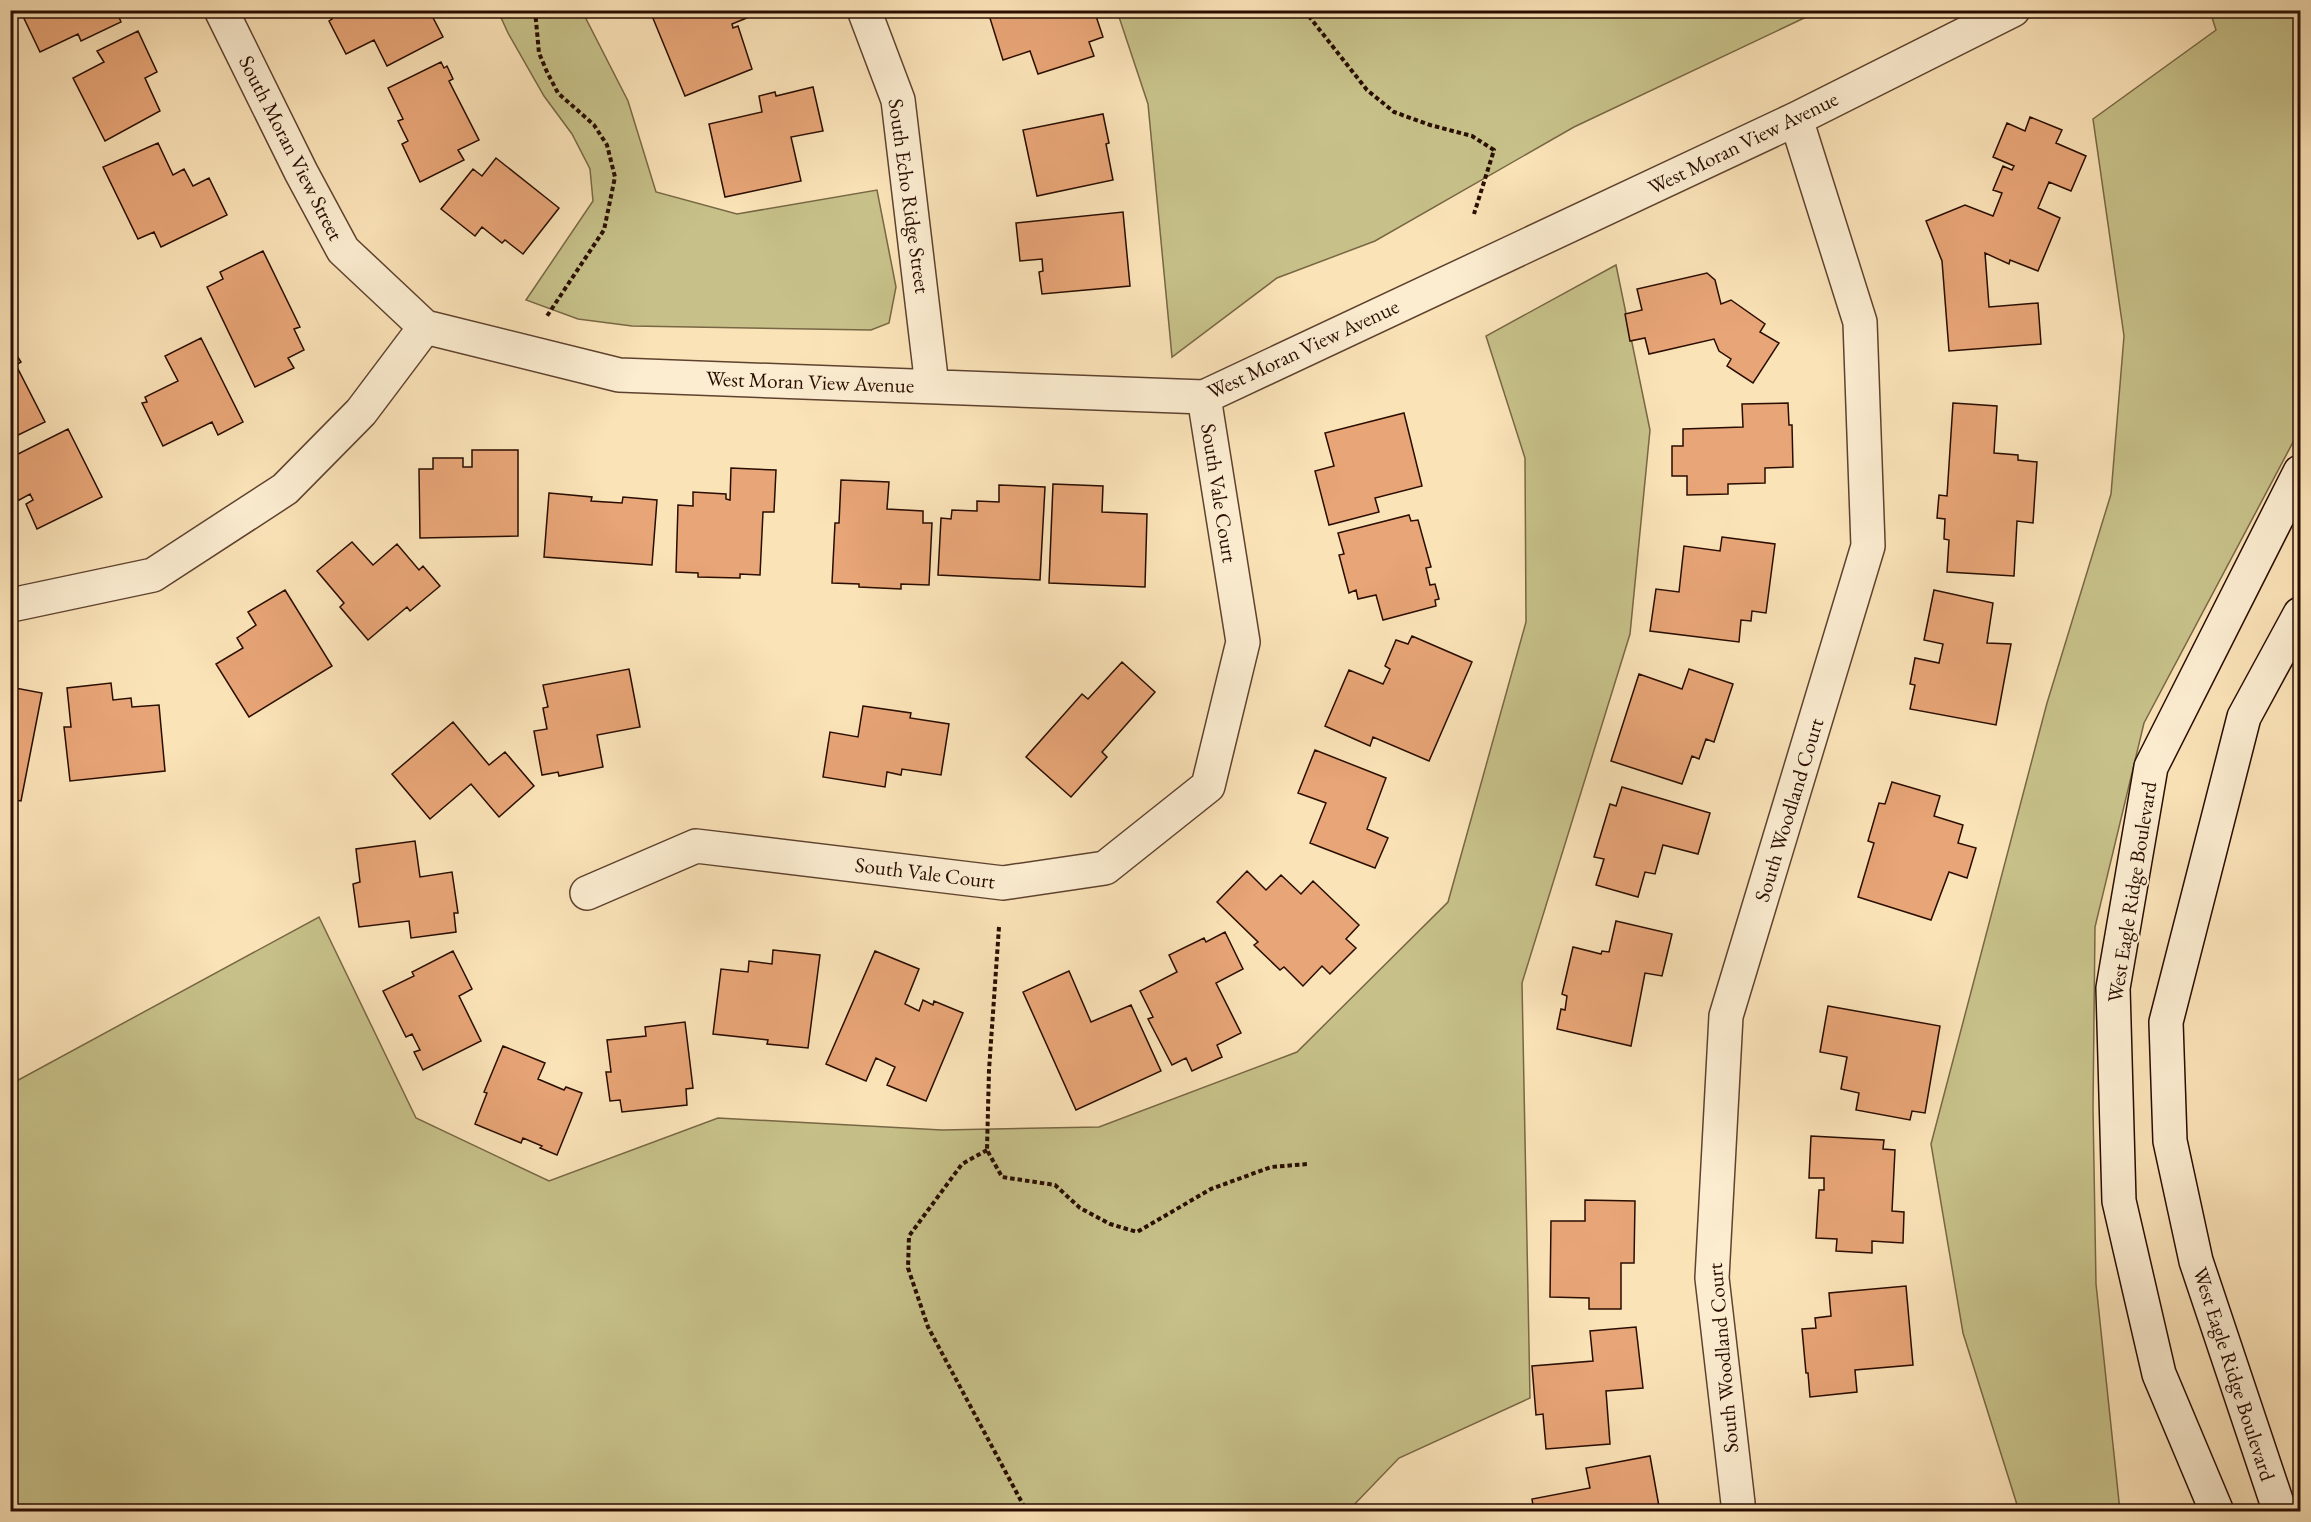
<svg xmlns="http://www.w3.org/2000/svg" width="2311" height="1522" viewBox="0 0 2311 1522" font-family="'EB Garamond',serif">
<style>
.green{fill:#c7c189;stroke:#786744;stroke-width:1.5}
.building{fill:#e8a577;stroke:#290d00;stroke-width:1.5}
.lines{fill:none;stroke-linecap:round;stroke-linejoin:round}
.street-casing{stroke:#5e422e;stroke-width:36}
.secondary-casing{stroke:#290d00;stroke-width:36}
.path{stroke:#290d00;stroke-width:4;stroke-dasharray:4.5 3;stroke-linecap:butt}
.street{stroke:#fcedd1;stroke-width:33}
.secondary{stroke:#fcedd1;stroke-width:33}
.labels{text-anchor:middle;stroke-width:4.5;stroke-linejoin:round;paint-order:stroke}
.street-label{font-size:21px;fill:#290d00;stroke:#fcedd1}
</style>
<rect width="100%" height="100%" fill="#fbe3b8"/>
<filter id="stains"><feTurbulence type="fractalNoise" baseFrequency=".00333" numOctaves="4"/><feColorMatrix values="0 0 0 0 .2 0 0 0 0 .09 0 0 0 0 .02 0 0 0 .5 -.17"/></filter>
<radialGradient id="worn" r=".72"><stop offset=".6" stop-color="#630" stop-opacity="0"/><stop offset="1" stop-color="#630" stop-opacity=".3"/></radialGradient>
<path class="green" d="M 498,11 L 582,11 L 628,101 L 656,192 L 737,214 L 877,190 L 896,287 L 889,323 L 871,330 L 632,326 L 578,319 L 526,300 L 593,201 L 590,169 L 572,134 L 544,96 L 508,33 Z
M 1117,11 L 1117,10 L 1819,11 L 1574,127 L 1375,241 L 1277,278 L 1172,357 L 1148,104 Z
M 2210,11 L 2300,11 L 2300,429 L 2144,723 L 2095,927 L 2093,1108 L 2096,1284 L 2120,1511 L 2019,1511 L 1963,1333 L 1931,1144 L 2047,703 L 2111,494 L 2124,336 L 2093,119 L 2216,30 Z
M 1616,265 L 1650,430 L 1630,634 L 1522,983 L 1530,1398 L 1399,1458 L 1348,1511 L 11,1512 L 11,1084 L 319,917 L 416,1118 L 549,1181 L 718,1118 L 942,1130 L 1099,1127 L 1297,1052 L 1448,902 L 1526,622 L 1525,458 L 1486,336 Z"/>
<path class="building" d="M 20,10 L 116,10 L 121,22 L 81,41 L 78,34 L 40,52 Z
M 328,10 L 429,10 L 443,37 L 387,66 L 374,40 L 346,54 L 329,21 L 332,19 Z
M 766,10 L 732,24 L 733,28 L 738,26 L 752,69 L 685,96 L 650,11 Z
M 1003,10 L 1094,10 L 1103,37 L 1089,42 L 1094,56 L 1038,74 L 1030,51 L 1003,60 L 989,15 Z
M 138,31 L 157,72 L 145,78 L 160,111 L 105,141 L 73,78 L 104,62 L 97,51 Z
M 441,62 L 444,68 L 447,66 L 453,79 L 449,81 L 479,140 L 458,150 L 464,160 L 420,182 L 402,144 L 408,141 L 398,121 L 403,119 L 388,88 Z
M 813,87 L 823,131 L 791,137 L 801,181 L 725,197 L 709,124 L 762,112 L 759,96 L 775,92 L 776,96 Z
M 1103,114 L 1109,143 L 1106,144 L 1113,180 L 1037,196 L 1023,130 Z
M 2030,117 L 2062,130 L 2056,143 L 2086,156 L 2071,191 L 2049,182 L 2038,208 L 2060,218 L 2038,271 L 2010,260 L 2009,264 L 1985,253 L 1989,307 L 2038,303 L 2041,344 L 1949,351 L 1942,261 L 1926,221 L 1965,205 L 1993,216 L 2002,193 L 1993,190 L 2003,166 L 2012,170 L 2014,166 L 1993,157 L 2007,123 L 2025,131 Z
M 158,143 L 173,175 L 184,169 L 193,186 L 209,178 L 227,215 L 161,247 L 154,232 L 138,239 L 103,167 Z
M 496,158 L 559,208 L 523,254 L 505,240 L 502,243 L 482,227 L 475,236 L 441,209 L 473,169 L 482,176 Z
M 1123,212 L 1130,286 L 1042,294 L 1039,272 L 1043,271 L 1042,259 L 1020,261 L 1016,223 Z
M 263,251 L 300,327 L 294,329 L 304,350 L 288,358 L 294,368 L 255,387 L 207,287 L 223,279 L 220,272 Z
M 1707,273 L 1715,280 L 1721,304 L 1731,300 L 1765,324 L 1760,332 L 1779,343 L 1753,383 L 1727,366 L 1731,359 L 1719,351 L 1714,339 L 1649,354 L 1645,338 L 1630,341 L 1625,314 L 1642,310 L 1637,289 Z
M 201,338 L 243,422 L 218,435 L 212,422 L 163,446 L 142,403 L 147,402 L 145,397 L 178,381 L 165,356 Z
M 10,345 L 21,362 L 16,365 L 45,422 L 10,439 Z
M 1788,403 L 1789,425 L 1792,425 L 1793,467 L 1765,468 L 1765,483 L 1728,484 L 1728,494 L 1687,495 L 1687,476 L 1672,476 L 1672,446 L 1683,446 L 1683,429 L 1743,427 L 1742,404 Z
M 1953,403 L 1997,406 L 1994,453 L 2018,455 L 2018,460 L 2037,462 L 2033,523 L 2017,521 L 2014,576 L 1947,572 L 1949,540 L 1944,539 L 1945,519 L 1937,518 L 1939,495 L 1947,496 Z
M 1404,413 L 1422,486 L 1375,498 L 1379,512 L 1329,525 L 1315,471 L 1334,466 L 1325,433 Z
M 68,429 L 102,497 L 37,529 L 26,504 L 33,500 L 30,494 L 10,505 L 10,458 Z
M 472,450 L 518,450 L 518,536 L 420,538 L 419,469 L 433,469 L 433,458 L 463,458 L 463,467 L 472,467 Z
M 731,468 L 776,470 L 774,512 L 763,512 L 760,575 L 740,574 L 740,578 L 698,577 L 698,573 L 676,572 L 678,505 L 693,506 L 693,492 L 726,494 L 726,499 L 730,500 Z
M 841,480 L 889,482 L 887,509 L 923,511 L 923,523 L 932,523 L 929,585 L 901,584 L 901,589 L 859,587 L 859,584 L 832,583 L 835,523 L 839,523 Z
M 1053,484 L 1103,486 L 1102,512 L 1147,514 L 1145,587 L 1049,583 Z
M 999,485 L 1045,487 L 1040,580 L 938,575 L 941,518 L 951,519 L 952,510 L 977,511 L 977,501 L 999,502 Z
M 549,493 L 592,497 L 591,501 L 622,503 L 623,497 L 657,500 L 652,565 L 544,557 Z
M 1409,515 L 1411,521 L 1418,520 L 1431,567 L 1426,568 L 1430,585 L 1435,584 L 1439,599 L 1435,600 L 1436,606 L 1383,620 L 1376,595 L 1358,599 L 1356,590 L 1349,593 L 1339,555 L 1344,554 L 1338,533 Z
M 1722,537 L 1775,544 L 1766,613 L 1752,611 L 1751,621 L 1741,620 L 1739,642 L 1650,631 L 1656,589 L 1679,592 L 1684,546 L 1720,551 Z
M 352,542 L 373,565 L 397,544 L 419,570 L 423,566 L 440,586 L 410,611 L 407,607 L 368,640 L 340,607 L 344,603 L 317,571 Z
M 285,590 L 332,666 L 249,717 L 216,664 L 243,648 L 237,638 L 256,625 L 248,612 Z
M 1934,590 L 1993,603 L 1987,643 L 2011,644 L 1996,725 L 1910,709 L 1915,685 L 1910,684 L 1915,658 L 1939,663 L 1943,644 L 1924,640 Z
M 1412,636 L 1472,662 L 1429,761 L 1373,737 L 1370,746 L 1325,726 L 1349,670 L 1383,684 L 1390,669 L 1385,666 L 1396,640 L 1408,644 Z
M 1122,662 L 1155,692 L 1102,752 L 1107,757 L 1071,797 L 1026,757 L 1082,694 L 1088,699 Z
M 629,669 L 640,727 L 597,735 L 603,767 L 559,776 L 558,772 L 542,775 L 534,731 L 547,729 L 543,708 L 548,707 L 543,685 Z
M 1689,669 L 1733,684 L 1714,742 L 1706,739 L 1699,759 L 1692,756 L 1682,784 L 1611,761 L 1639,674 L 1682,689 Z
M 111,683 L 113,700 L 131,698 L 132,707 L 159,705 L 165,771 L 70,781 L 64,727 L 71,727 L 67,688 Z
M 10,687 L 42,693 L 21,801 L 10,799 Z
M 863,706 L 911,713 L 910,718 L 949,724 L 941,775 L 902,769 L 901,775 L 887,772 L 885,787 L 823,777 L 830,732 L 858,737 Z
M 453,722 L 489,765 L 505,752 L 534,786 L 499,817 L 471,784 L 430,819 L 392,774 Z
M 1315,750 L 1386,778 L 1367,829 L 1388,838 L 1375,868 L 1310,843 L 1326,803 L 1298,793 Z
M 1892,782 L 1940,796 L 1934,816 L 1963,825 L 1958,843 L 1976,848 L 1967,878 L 1949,872 L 1931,920 L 1858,897 L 1874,843 L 1868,841 L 1879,803 L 1885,804 Z
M 1622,787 L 1710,813 L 1698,854 L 1663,845 L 1655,874 L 1645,872 L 1638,897 L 1596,885 L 1604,859 L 1594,857 L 1610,804 L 1616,806 Z
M 415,841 L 420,877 L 452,872 L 458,913 L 454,913 L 456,932 L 411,938 L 409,921 L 359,927 L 353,884 L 360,882 L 356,849 Z
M 1247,871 L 1266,890 L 1281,875 L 1301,894 L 1313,881 L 1359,925 L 1346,939 L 1356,948 L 1330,974 L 1322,966 L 1303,986 L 1284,967 L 1280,970 L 1254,945 L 1258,942 L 1217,902 Z
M 1616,921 L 1672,934 L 1662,976 L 1645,973 L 1631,1046 L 1557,1029 L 1561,1009 L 1565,1010 L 1567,996 L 1562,994 L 1573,947 L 1601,954 L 1602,951 L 1609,952 Z
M 1225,932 L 1243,969 L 1216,983 L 1241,1033 L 1217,1045 L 1222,1057 L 1192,1071 L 1186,1058 L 1172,1065 L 1148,1019 L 1153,1017 L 1140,991 L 1177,972 L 1169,955 L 1204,938 L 1206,942 Z
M 773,950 L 820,955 L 808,1048 L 767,1044 L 768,1040 L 713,1034 L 721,969 L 748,972 L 749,961 L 772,964 Z
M 453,951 L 472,989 L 459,996 L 481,1041 L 423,1070 L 414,1052 L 420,1050 L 412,1034 L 406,1037 L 383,991 L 414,976 L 412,972 Z
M 875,951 L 919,969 L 905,1004 L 919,1011 L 923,1000 L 933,1005 L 934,1001 L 963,1013 L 926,1101 L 887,1085 L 895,1067 L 876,1058 L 866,1081 L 826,1064 Z
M 1069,971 L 1091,1022 L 1131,1005 L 1161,1071 L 1076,1110 L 1023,992 Z
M 1828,1006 L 1940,1026 L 1925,1113 L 1912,1111 L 1910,1120 L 1856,1110 L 1859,1093 L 1841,1089 L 1847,1057 L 1820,1052 Z
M 685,1022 L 693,1088 L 686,1089 L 687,1105 L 622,1112 L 620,1100 L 610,1101 L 606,1072 L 611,1072 L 607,1040 L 646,1036 L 645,1027 Z
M 503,1046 L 545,1063 L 538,1079 L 564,1090 L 566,1087 L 582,1093 L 557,1155 L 540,1148 L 542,1146 L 523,1138 L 521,1143 L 475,1124 L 487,1093 L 484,1092 Z
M 1811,1136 L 1884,1140 L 1883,1149 L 1895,1150 L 1892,1211 L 1904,1212 L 1903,1243 L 1872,1241 L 1872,1253 L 1836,1251 L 1837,1239 L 1816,1238 L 1819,1190 L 1824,1190 L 1824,1178 L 1809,1178 Z
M 1585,1200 L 1635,1201 L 1634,1263 L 1621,1263 L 1621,1309 L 1589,1309 L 1589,1298 L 1550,1297 L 1551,1221 L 1585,1221 Z
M 1906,1286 L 1913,1365 L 1855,1370 L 1857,1392 L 1810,1397 L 1808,1373 L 1806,1373 L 1802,1329 L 1816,1328 L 1815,1318 L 1831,1316 L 1829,1293 Z
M 1636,1327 L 1643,1388 L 1606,1391 L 1610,1444 L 1546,1449 L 1543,1414 L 1536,1415 L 1532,1366 L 1593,1361 L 1590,1331 Z
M 1650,1456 L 1660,1512 L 1534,1512 L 1532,1499 L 1590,1488 L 1586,1468 Z"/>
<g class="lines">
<defs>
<path id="street" d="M 221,10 L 301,172 L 343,250 L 425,327 L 619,375 L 1204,397 L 1796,119 L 2013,10
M 864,10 L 898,100 L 932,386
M 10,601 L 16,604 L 153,575 L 285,489 L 361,412 L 425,327
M 587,893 L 696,846 L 1003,883 L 1105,868 L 1208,786 L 1243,642 L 1204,397
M 1739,1512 L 1712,1278 L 1726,1016 L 1868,546 L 1860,322 L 1796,119"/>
<path id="secondary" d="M 2217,1512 L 2159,1374 L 2119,1201 L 2113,988 L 2151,767 L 2300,472
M 2280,1512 L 2196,1261 L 2170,1141 L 2166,1022 L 2244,717 L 2300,614"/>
</defs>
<use href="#street" class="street-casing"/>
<use href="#secondary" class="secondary-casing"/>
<path class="path" d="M 535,10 L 539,53 L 547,72 L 558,93 L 594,125 L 607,145 L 615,177 L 604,230 L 547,316
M 1304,10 L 1367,90 L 1394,112 L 1430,125 L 1472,136 L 1494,150 L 1474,214
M 999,927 L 989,1070 L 987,1150 L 1002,1177 L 1055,1185 L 1080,1208 L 1110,1224 L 1137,1232 L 1211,1189 L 1271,1167 L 1308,1164
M 987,1150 L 962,1164 L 909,1236 L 908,1268 L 928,1327 L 1027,1512"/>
<use href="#street" class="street"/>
<use href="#secondary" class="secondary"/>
</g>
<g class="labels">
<g class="street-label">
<text transform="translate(1743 143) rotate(-26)" y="7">West Moran View Avenue</text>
<text transform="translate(291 148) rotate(63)" y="7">South Moran View Street</text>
<text transform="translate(909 196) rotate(82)" y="7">South Echo Ridge Street</text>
<text transform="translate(1303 349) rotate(-25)" y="7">West Moran View Avenue</text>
<text transform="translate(810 382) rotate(2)" y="7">West Moran View Avenue</text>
<text transform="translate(1219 493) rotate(81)" y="7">South Vale Court</text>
<text transform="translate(1789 810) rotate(-73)" y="7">South Woodland Court</text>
<text transform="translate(925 873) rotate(7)" y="7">South Vale Court</text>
<text transform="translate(2132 892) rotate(-81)" y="7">West Eagle Ridge Boulevard</text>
<text transform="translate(1723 1358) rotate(-95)" y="7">South Woodland Court</text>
<text transform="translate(2234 1374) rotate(72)" y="7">West Eagle Ridge Boulevard</text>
</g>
</g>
<rect width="2311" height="1522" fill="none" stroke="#fbe3b8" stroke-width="36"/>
<rect x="12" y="12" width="2287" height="1498" fill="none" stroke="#290d00" stroke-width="3"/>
<rect x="18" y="18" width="2275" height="1486" fill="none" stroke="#290d00" stroke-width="1.5"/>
<rect width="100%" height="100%" filter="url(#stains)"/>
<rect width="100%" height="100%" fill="url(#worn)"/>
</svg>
